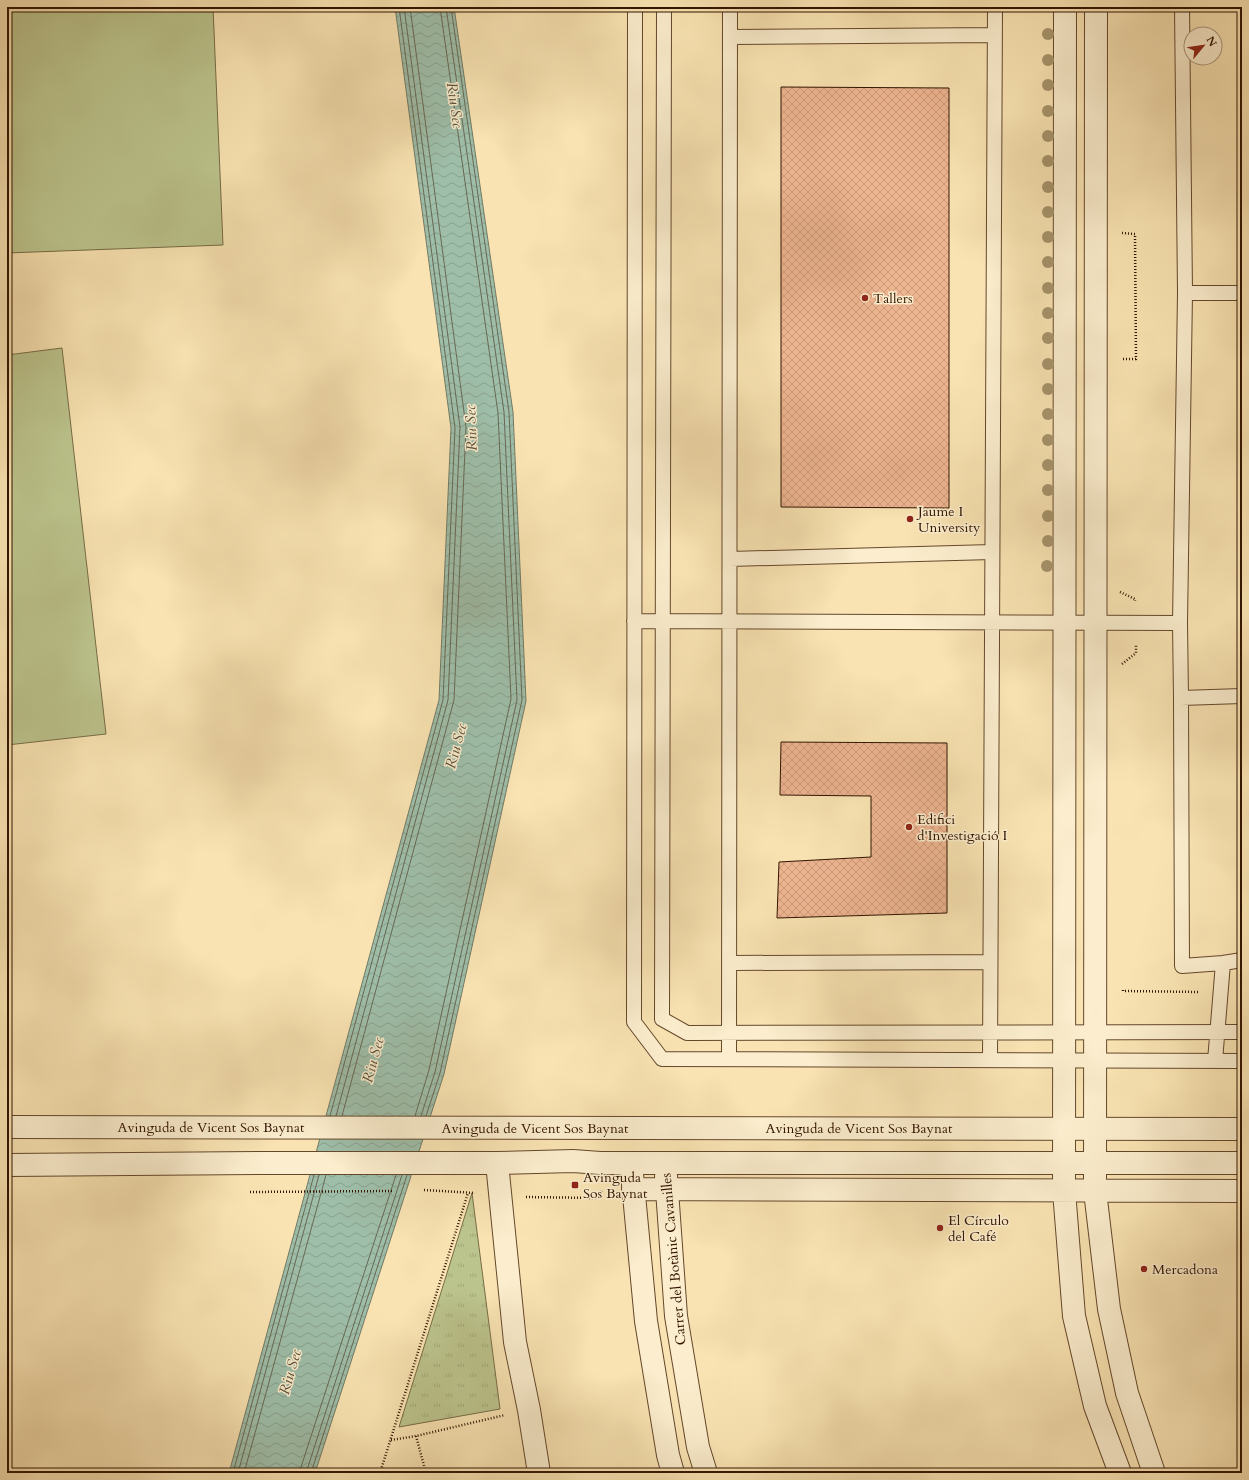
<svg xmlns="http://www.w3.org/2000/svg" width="1249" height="1480" viewBox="0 0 1249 1480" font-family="Cardo,serif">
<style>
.park{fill:url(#park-tufts);stroke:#776c46}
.pitch{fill:#bcc48d;stroke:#776c46}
.water{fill:url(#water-waves);stroke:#737a65}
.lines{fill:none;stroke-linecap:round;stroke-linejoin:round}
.shore{stroke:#686954;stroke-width:1}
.building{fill:url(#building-cross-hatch);stroke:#321400}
.service-casing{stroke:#64482c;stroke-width:16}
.minor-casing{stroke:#64482c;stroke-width:24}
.tertiary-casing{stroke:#64482c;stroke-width:24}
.path{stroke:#321400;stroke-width:2.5;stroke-dasharray:1 2;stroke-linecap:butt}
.service{stroke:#fbedcd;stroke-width:14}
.minor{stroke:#fbedcd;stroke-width:22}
.tertiary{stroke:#fbedcd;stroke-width:22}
.tree{fill:#a6936b}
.poi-dot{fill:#8f2418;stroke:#fbedcd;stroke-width:1.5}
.labels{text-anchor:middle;stroke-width:3;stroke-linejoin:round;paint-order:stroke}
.poi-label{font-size:14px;fill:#321400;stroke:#fbedcd;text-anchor:start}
.street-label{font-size:14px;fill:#321400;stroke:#fbedcd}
.water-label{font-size:15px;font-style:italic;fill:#58503b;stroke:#fbedcd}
</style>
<defs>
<pattern id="park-tufts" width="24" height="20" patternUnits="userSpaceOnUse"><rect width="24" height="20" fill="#bcc48d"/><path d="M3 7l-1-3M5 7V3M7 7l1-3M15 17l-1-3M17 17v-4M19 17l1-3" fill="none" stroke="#a2a878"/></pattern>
<pattern id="water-waves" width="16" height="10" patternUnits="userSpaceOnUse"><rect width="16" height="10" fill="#9ebea9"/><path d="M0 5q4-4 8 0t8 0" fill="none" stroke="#89a290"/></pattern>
<pattern id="building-cross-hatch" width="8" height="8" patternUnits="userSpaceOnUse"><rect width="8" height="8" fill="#eeb591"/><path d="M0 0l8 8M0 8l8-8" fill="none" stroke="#cd9b7b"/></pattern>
</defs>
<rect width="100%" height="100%" fill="#f9e3b2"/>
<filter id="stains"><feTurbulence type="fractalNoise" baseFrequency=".005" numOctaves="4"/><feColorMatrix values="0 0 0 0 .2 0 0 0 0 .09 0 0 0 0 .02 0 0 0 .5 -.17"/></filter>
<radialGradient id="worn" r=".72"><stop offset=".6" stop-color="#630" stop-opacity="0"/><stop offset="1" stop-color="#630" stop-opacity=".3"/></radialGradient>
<path class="park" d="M 472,1193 L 500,1409 L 399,1427 Z"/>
<path class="pitch" d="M 7,7 L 213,7 L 223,245 L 7,253 Z
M 62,348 L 106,734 L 7,745 L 7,355 Z"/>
<path class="water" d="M 395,7 L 454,7 L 513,412 L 526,701 L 444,1074 L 315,1473 L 229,1473 L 439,700 L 451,428 Z"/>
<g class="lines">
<path class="shore" d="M 330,1116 L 443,700 L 455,428 L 399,7
M 336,1116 L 448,700 L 460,427 L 404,7
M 342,1116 L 454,700 L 466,427 L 410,7
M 415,1116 L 429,1070 L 511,699 L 498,413 L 440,7
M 421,1116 L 435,1072 L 517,700 L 504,412 L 446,7
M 426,1116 L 440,1073 L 522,700 L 509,412 L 451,7
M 233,1473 L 314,1175
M 238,1473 L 319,1175
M 244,1473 L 326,1175
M 300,1473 L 301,1467 L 396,1175
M 306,1473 L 402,1175
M 311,1473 L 407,1175"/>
</g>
<path class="building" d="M 781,87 L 949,88 L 949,508 L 781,507 Z
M 781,742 L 947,743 L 947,913 L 777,918 L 779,862 L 871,857 L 871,796 L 780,795 Z"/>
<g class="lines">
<defs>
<path id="service" d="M 635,7 L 634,1022 L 662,1059 L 1242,1061
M 664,7 L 662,1019 L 687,1033 L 1242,1032
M 730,37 L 995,35
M 1185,293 L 1242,293
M 730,559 L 992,552
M 634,621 L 1180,623
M 1242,696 L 1181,698 L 1182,966 L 1223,963 L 1242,960
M 1181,698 L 1180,623 L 1185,293 L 1182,7
M 730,963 L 990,962
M 729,1059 L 730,7
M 990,1060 L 995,7
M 1215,1061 L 1223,963"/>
<path id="minor" d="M 1065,7 L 1064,1191 L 1074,1316 L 1095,1406 L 1120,1473
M 1096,7 L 1095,1191 L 1109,1309 L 1127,1393 L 1154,1473
M 497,1163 L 515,1342 L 529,1410 L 539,1473
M 632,1174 L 646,1321 L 668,1455 L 673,1473
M 666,1176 L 676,1316 L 698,1447 L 706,1473
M 633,1189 L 1242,1191"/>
<path id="tertiary" d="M 7,1127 L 1242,1129
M 7,1165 L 268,1163 L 497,1163 L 573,1161 L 600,1163 L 1242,1163"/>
</defs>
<use href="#service" class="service-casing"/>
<use href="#minor" class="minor-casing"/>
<use href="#tertiary" class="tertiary-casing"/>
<path class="path" d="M 1122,233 L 1135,234 L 1136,359 L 1122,359
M 1120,592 L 1135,599 L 1135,601
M 1122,664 L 1136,653 L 1136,644
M 1123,990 L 1123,991 L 1200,992
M 424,1190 L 475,1193
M 250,1192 L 393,1191
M 526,1197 L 595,1198 L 601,1193 L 602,1189
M 416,1436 L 426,1473
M 391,1440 L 416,1436 L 505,1415
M 380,1473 L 468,1193"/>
<use href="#service" class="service"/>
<use href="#minor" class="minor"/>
<use href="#tertiary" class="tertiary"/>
</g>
<g class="tree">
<circle cx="1048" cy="34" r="6"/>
<circle cx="1048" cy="60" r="6"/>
<circle cx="1048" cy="85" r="6"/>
<circle cx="1048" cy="111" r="6"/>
<circle cx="1048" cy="136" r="6"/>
<circle cx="1048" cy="161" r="6"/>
<circle cx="1048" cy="187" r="6"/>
<circle cx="1048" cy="212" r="6"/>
<circle cx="1048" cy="237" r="6"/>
<circle cx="1048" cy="262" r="6"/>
<circle cx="1048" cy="288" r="6"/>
<circle cx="1048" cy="313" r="6"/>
<circle cx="1048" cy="338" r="6"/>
<circle cx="1048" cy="364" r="6"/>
<circle cx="1048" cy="389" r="6"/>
<circle cx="1048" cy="414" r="6"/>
<circle cx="1048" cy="440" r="6"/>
<circle cx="1048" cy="465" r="6"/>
<circle cx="1048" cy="490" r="6"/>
<circle cx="1048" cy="516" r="6"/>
<circle cx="1048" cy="541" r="6"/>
<circle cx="1047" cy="566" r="6"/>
</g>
<g class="poi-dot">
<circle cx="865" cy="298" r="4"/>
<circle cx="910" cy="519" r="4"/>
<circle cx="909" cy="827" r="4"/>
<rect x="571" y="1181" width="8" height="8" rx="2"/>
<circle cx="940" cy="1228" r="4"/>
<circle cx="1144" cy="1269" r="4"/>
</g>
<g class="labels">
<g class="poi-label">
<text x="873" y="303">Tallers</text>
<text x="918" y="516">Jaume I<tspan x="918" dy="16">University</tspan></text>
<text x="917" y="824">Edifici<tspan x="917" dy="16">d'Investigació I</tspan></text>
<text x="583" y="1182">Avinguda<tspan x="583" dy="16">Sos Baynat</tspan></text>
<text x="948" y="1225">El Círculo<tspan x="948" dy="16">del Café</tspan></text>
<text x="1152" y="1274">Mercadona</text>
</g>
<g class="street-label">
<text x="211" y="1132">Avinguda de Vicent Sos Baynat</text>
<text x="535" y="1133">Avinguda de Vicent Sos Baynat</text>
<text x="859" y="1133">Avinguda de Vicent Sos Baynat</text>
<text transform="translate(673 1259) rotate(-95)" y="5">Carrer del Botànic Cavanilles</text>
</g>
<g class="water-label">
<text transform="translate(455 105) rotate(82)" y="5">Riu Sec</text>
<text transform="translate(471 428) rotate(-92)" y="5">Riu Sec</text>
<text transform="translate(456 746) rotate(-75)" y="5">Riu Sec</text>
<text transform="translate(373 1060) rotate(-75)" y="5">Riu Sec</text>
<text transform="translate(290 1372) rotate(-74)" y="5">Riu Sec</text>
</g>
</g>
<rect width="1249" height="1480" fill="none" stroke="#f9e3b2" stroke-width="24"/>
<rect x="8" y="8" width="1233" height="1464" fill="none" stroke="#321400" stroke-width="2"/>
<rect x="12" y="12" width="1225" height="1456" fill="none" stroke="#321400"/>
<g transform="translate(1203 46) rotate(61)"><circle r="19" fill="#fbedcd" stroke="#ab967b"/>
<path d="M0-3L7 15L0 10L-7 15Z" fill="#8f2418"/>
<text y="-6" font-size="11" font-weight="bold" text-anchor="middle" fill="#321400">N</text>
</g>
<rect width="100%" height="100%" filter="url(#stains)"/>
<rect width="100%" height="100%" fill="url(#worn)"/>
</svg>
